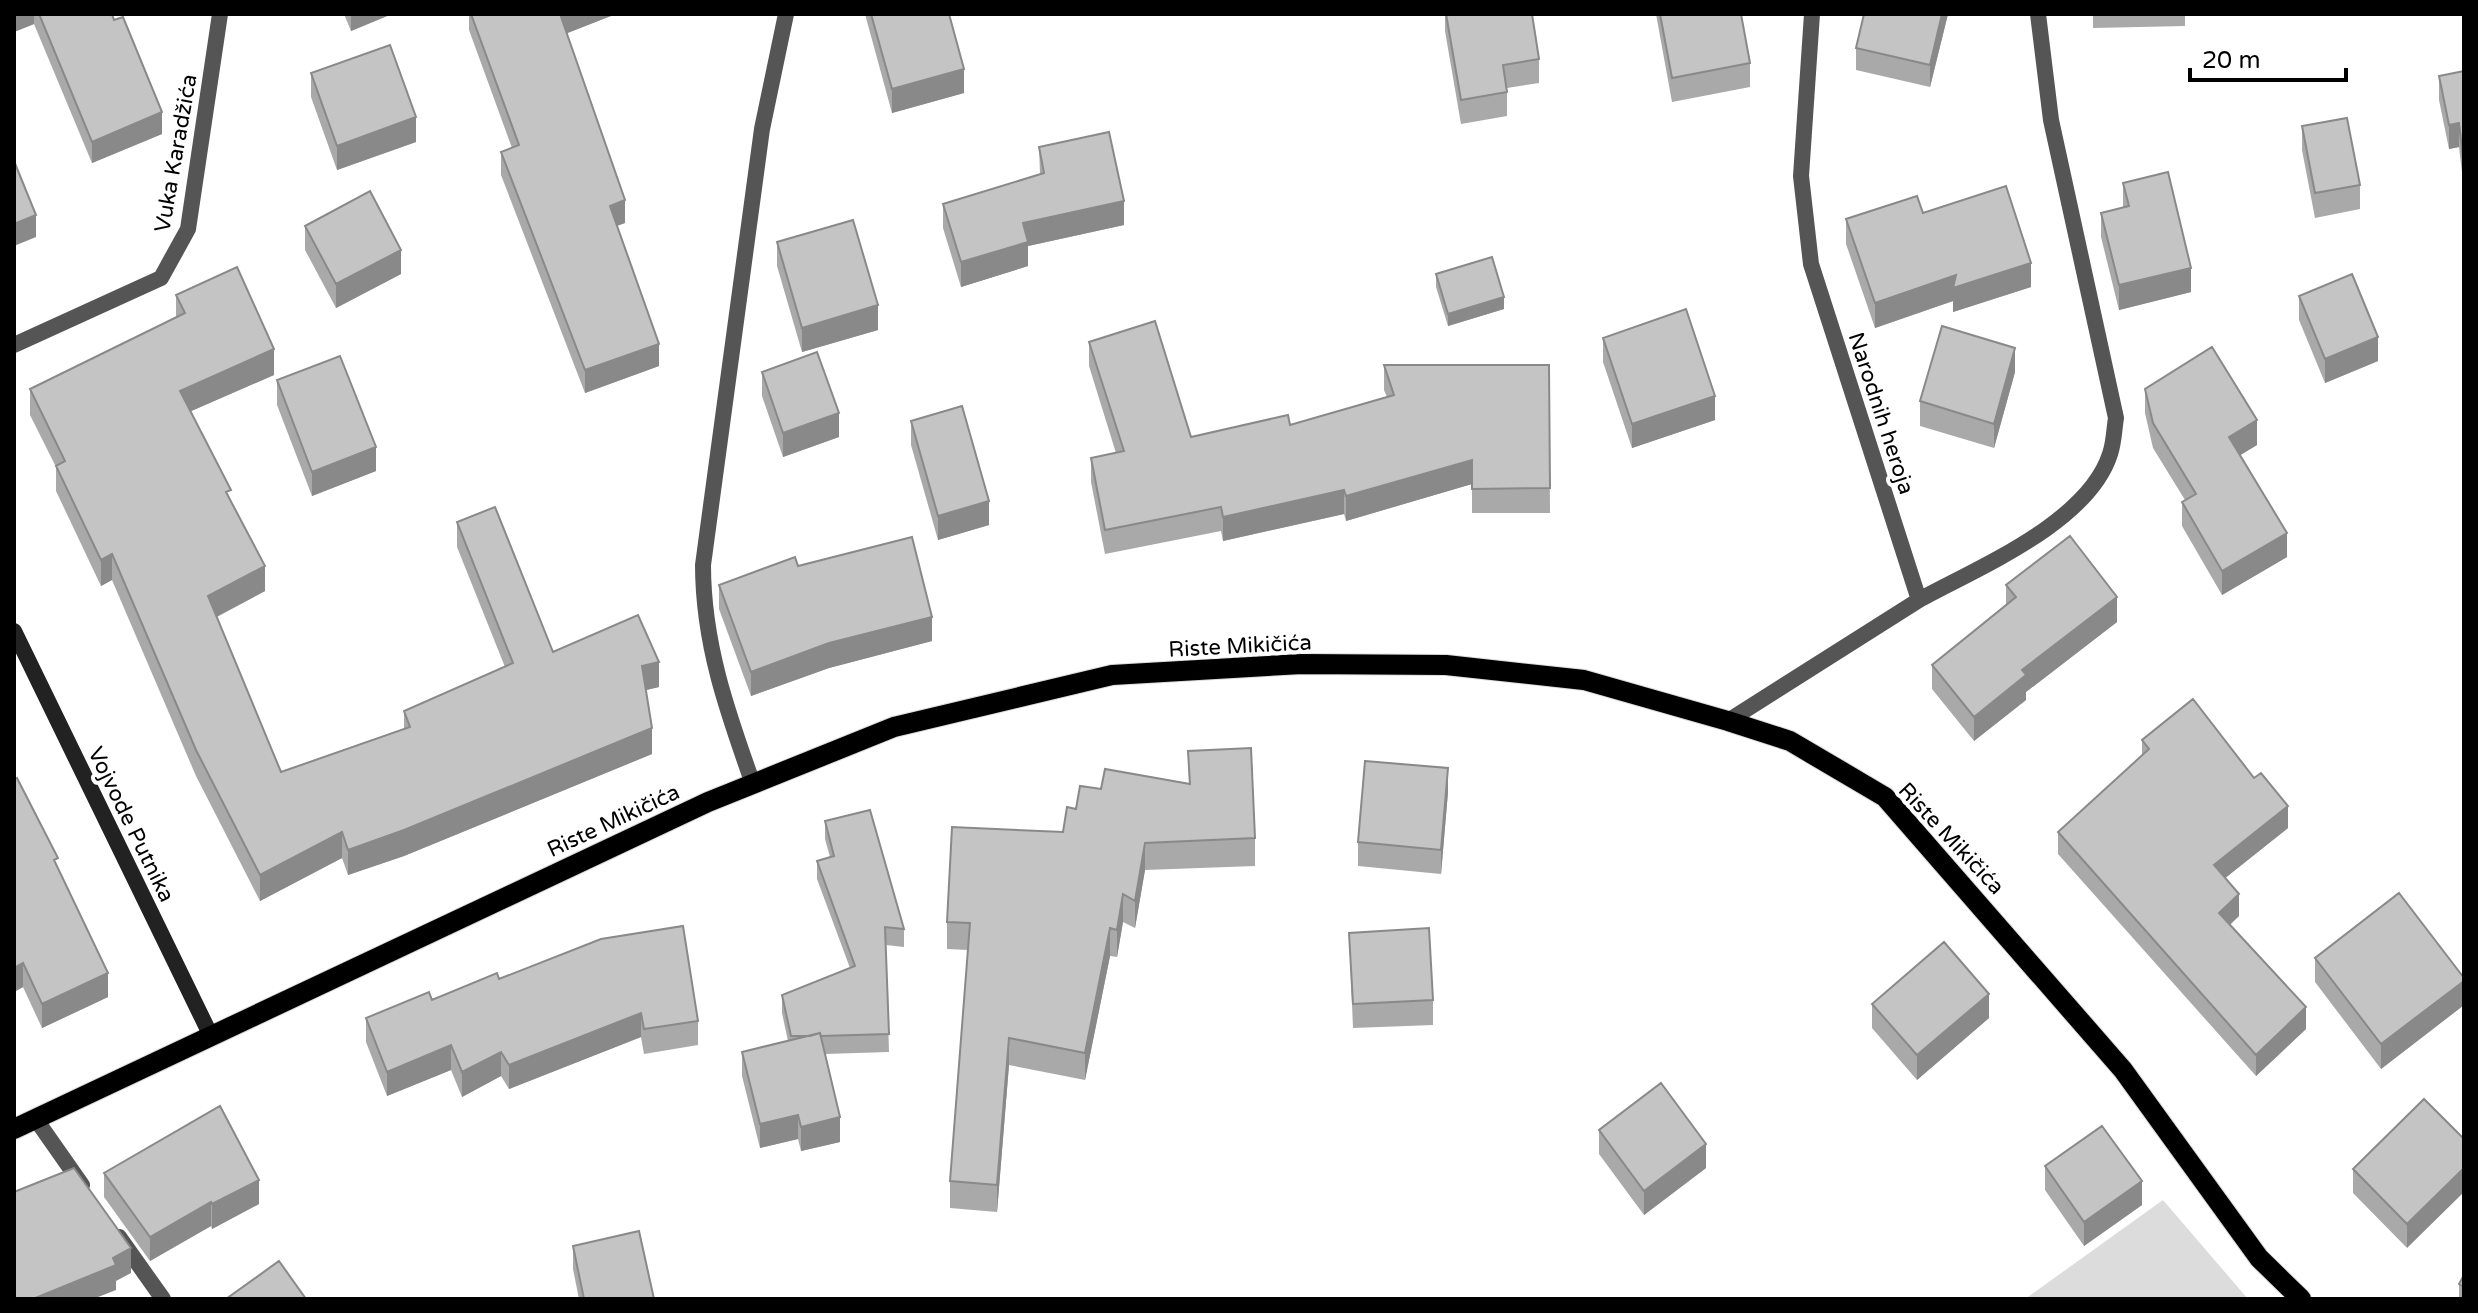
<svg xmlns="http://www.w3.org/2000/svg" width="2478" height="1313" viewBox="0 0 2478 1313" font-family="'Varela Round',sans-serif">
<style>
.green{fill:#dcdcdc}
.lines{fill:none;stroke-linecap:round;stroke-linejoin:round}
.primary-casing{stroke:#dbdbdb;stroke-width:22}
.street{stroke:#555;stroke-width:16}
.secondary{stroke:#222;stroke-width:16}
.primary{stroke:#000;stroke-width:20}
.wall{fill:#a9a9a9}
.shaded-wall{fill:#898989}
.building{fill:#c4c4c4;stroke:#898989;stroke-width:2}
.labels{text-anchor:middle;stroke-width:8;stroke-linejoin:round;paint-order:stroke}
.street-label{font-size:22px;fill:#000;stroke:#fff}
</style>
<rect width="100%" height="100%" fill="#fff"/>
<path class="green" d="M 2163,1200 L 2248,1299 L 2025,1299 Z"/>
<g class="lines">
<defs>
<path id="primary" d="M 14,1129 L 708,802 L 894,727 L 1112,675 L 1302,664 L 1446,665 L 1584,680 L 1728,721 L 1790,741 L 1885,797 L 2123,1070 L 2259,1258 L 2301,1299"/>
</defs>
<use href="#primary" class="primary-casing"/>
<path class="street" d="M 14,345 L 161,278 L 188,229 L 220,14
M 1919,600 C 1977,568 2088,523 2110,454 C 2114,443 2114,430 2116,418 L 2051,120 L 2038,14
M 1728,721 L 1919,600 L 1811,264 L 1801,176 L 1812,14
M 753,784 C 727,711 703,643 703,565 L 762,129 L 786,14
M 35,1118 L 82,1185
M 119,1237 L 163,1299"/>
<path class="secondary" d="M 14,631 L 211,1036"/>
<use href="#primary" class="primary"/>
</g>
<path class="wall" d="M 14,14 L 112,14 L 162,134 L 92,163 L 34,24 L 14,32 Z
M 344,14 L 392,14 L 351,31 Z
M 469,14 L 616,14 L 567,33 L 625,223 L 617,226 L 659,366 L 585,393 L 501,175 L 501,152 L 512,148 L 469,30 Z
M 865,14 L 949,14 L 964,93 L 892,113 Z
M 1445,14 L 1532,14 L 1539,59 L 1539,83 L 1507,88 L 1507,116 L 1461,124 L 1445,31 Z
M 1656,14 L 1741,14 L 1750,63 L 1750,87 L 1672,102 Z
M 1864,14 L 1948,14 L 1930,87 L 1856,70 L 1856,48 Z
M 2093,14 L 2185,14 L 2185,26 L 2093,28 Z
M 2464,71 L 2464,189 L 2459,147 L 2449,149 L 2439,100 L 2439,76 Z
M 311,73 L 416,142 L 337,170 L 311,97 Z
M 2302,126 L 2360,185 L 2360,209 L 2315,218 L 2302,150 Z
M 1039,147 L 1124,225 L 1028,246 L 1028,266 L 961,287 L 943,228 L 943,204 L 1040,174 Z
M 2123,183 L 2191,292 L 2119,310 L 2101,237 L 2101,213 L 2123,207 Z
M 1923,213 L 2031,287 L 1953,312 L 1953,301 L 1875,328 L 1846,244 L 1846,219 Z
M 305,226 L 401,274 L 336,308 L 305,250 Z
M 777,242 L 878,330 L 802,352 L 777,266 Z
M 1436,274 L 1504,309 L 1448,326 L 1436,287 Z
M 176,295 L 274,375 L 191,411 L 231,501 L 265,591 L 217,617 L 281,772 L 404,729 L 404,711 L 505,667 L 457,547 L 457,522 L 553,652 L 659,687 L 646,690 L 652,754 L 404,856 L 348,875 L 342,858 L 260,901 L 196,776 L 112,580 L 101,586 L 56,491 L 56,467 L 30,415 L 30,389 L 176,318 Z
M 2299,296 L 2378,361 L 2325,383 L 2299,320 Z
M 1603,338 L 1715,420 L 1632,448 L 1603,362 Z
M 1089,342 L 1191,437 L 1290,425 L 1387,397 L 1384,390 L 1384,365 L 1549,365 L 1550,513 L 1472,513 L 1472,484 L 1346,521 L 1344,514 L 1223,541 L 1221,531 L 1105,554 L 1091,482 L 1091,458 L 1116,453 L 1089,366 Z
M 762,372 L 839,437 L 783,457 L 762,396 Z
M 2015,372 L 1994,448 L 1920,426 L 1920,401 Z
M 277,380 L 376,471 L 312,496 L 277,405 Z
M 2145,389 L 2257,445 L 2240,455 L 2287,557 L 2222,595 L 2182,526 L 2182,502 L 2185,500 L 2153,448 L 2145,413 Z
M 911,421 L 989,525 L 938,540 L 911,445 Z
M 798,566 L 932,641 L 829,668 L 751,696 L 719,609 L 719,585 Z
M 2006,585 L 2117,622 L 2026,692 L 2026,700 L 1974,741 L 1932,689 L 1932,665 L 2006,605 Z
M 2142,740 L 2254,778 L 2288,828 L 2225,878 L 2239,916 L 2230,925 L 2306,1029 L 2256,1076 L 2058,854 L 2058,832 L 2142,755 Z
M 1188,751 L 1255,838 L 1255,866 L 1145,870 L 1135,928 L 1123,922 L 1117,957 L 1110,956 L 1085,1080 L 1009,1065 L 997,1212 L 950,1208 L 950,1181 L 968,950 L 947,949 L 947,922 L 1063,832 L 1076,809 L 1101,789 L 1189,784 Z
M 14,780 L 58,870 L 108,997 L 42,1028 L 23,987 L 14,992 Z
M 1448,792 L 1441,874 L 1358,866 L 1358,842 Z
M 825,821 L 904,929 L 904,947 L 886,945 L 889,1052 L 825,1054 L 840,1142 L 801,1151 L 798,1139 L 760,1148 L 742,1076 L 742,1052 L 788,1041 L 782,1013 L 782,995 L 850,968 L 817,879 L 817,861 L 830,857 L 825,839 Z
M 1349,933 L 1433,1000 L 1433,1025 L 1353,1028 Z
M 2315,958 L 2464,978 L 2464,1005 L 2381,1069 L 2315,982 Z
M 499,979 L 698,1021 L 698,1045 L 644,1054 L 641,1037 L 509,1089 L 501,1076 L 462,1097 L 451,1070 L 387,1096 L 366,1042 L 366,1018 Z
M 1872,1004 L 1989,1018 L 1917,1080 L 1872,1028 Z
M 2424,1099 L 2407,1248 L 2353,1193 L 2353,1169 Z
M 1599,1130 L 1706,1168 L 1644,1215 L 1599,1154 Z
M 2045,1166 L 2142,1205 L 2084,1246 L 2045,1190 Z
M 104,1173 L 259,1204 L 212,1229 L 211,1226 L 150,1261 L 104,1197 Z
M 573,1246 L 654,1299 L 579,1299 L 573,1269 Z
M 2464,1275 L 2464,1299 L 2459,1299 L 2459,1284 Z"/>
<path class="shaded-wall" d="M 14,14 L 34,14 L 34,24 L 14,32 Z
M 351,14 L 392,14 L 351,31 Z
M 560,14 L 616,14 L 560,36 Z
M 1942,14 L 1948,14 L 1930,87 L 1930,65 Z
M 964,69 L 964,93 L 892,113 L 892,89 Z
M 162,112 L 162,134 L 92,163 L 92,142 Z
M 416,117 L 416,142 L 337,170 L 337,146 Z
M 2459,123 L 2459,147 L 2449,149 L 2449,125 Z
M 625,200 L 625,223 L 610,228 L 610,206 Z
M 1124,201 L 1124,225 L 1028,246 L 1028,266 L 961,287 L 961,262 L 1023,223 Z
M 36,215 L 36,237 L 14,246 L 14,224 Z
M 401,250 L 401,274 L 336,308 L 336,284 Z
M 2031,263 L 2031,287 L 1953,312 L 1953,301 L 1875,328 L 1875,303 L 1956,275 Z
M 2191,268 L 2191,292 L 2119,310 L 2119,285 Z
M 1504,297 L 1504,309 L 1448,326 L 1448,314 Z
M 878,305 L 878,330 L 802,352 L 802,328 Z
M 2378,337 L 2378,361 L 2325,383 L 2325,359 Z
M 659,344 L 659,366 L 585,393 L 585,370 Z
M 2015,348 L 2015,372 L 1994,448 L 1994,424 Z
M 274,349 L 274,375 L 180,416 L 180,391 Z
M 1715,396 L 1715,420 L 1632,448 L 1632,424 Z
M 839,413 L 839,437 L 783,457 L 783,433 Z
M 2257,420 L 2257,445 L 2229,462 L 2229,437 Z
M 376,447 L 376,471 L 312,496 L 312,472 Z
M 1472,460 L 1472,484 L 1346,521 L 1346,496 Z
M 1344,490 L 1344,514 L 1223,541 L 1223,517 Z
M 989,501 L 989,525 L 938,540 L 938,516 Z
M 2287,533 L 2287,557 L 2222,595 L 2222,571 Z
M 112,554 L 112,580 L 101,586 L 101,560 Z
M 265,566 L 265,591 L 208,621 L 208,596 Z
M 2117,597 L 2117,622 L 2026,692 L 2026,700 L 1974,741 L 1974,717 L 2022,670 Z
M 932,617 L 932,641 L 829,668 L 751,696 L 751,672 L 829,643 Z
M 659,662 L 659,687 L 642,691 L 642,666 Z
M 652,728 L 652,754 L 404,856 L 348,875 L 348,850 Z
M 1448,768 L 1448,792 L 1441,874 L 1441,850 Z
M 2288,806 L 2288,828 L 2214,887 L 2214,865 Z
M 342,832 L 342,858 L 260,901 L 260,875 Z
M 1145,843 L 1145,870 L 1135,928 L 1135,901 Z
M 1123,894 L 1123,922 L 1117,957 L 1117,930 Z
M 2239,894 L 2239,916 L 2219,934 L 2219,913 Z
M 1110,928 L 1110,956 L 1085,1080 L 1085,1053 Z
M 23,963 L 23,987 L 14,992 L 14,968 Z
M 108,973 L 108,997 L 42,1028 L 42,1004 Z
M 2464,981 L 2464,1005 L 2381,1069 L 2381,1044 Z
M 1989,994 L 1989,1018 L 1917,1080 L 1917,1055 Z
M 2306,1007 L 2306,1029 L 2256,1076 L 2256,1055 Z
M 641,1013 L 641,1037 L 509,1089 L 509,1065 Z
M 1009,1038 L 1009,1065 L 997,1212 L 997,1185 Z
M 451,1045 L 451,1070 L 387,1096 L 387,1072 Z
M 501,1052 L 501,1076 L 462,1097 L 462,1072 Z
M 798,1115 L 798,1139 L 760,1148 L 760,1124 Z
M 840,1117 L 840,1142 L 801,1151 L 801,1127 Z
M 1706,1144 L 1706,1168 L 1644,1215 L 1644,1191 Z
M 2464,1168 L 2464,1192 L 2407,1248 L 2407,1224 Z
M 259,1180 L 259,1204 L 212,1229 L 212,1204 Z
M 2142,1181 L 2142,1205 L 2084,1246 L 2084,1222 Z
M 211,1202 L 211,1226 L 150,1261 L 150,1237 Z
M 131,1248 L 131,1273 L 116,1281 L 116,1290 L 93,1299 L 33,1299 Z"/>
<path class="building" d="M 39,14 L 112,14 L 114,20 L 123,17 L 162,112 L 92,142 Z
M 471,14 L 560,14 L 625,200 L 610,206 L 659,344 L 585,370 L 501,152 L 519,145 Z
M 871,14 L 949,14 L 964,69 L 892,89 Z
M 1446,14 L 1532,14 L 1539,59 L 1503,65 L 1507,92 L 1461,100 Z
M 1660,14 L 1741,14 L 1750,63 L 1672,78 Z
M 1864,14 L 1942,14 L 1930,65 L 1856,48 Z
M 390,45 L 416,117 L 337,146 L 311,73 Z
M 2464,71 L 2464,165 L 2459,123 L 2449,125 L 2439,76 Z
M 2347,118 L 2360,185 L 2315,193 L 2302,126 Z
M 1109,132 L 1124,201 L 1023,223 L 1028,242 L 961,262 L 943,204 L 1044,173 L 1039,147 Z
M 14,161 L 36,215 L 14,224 Z
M 2168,172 L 2191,268 L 2119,285 L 2101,213 L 2129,206 L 2123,183 Z
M 2006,186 L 2031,263 L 1953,288 L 1956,275 L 1875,303 L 1846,219 L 1917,196 L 1923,213 Z
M 370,191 L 401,250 L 336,284 L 305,226 Z
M 853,220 L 878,305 L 802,328 L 777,242 Z
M 1492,257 L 1504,297 L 1448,314 L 1436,274 Z
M 237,267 L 274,349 L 180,391 L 231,490 L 226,492 L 265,566 L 208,596 L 281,772 L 410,727 L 404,711 L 513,663 L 457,522 L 495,507 L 553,652 L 638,615 L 659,662 L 642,666 L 652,728 L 404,830 L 348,850 L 342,832 L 260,875 L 196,750 L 112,554 L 101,560 L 56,466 L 65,461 L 30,389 L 185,313 L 176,295 Z
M 2352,274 L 2378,337 L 2325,359 L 2299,296 Z
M 1686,309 L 1715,396 L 1632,424 L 1603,338 Z
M 1155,321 L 1191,437 L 1288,415 L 1290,425 L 1394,395 L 1384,365 L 1549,365 L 1550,488 L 1472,489 L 1472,460 L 1346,496 L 1344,490 L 1223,517 L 1221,507 L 1105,530 L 1091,458 L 1124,451 L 1089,342 Z
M 1942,326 L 2015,348 L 1994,424 L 1920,401 Z
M 2212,347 L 2257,420 L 2229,437 L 2287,533 L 2222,571 L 2182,502 L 2196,494 L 2153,423 L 2145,389 Z
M 817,352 L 839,413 L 783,433 L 762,372 Z
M 340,356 L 376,447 L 312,472 L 277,380 Z
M 962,406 L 989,501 L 938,516 L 911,421 Z
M 2070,536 L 2117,597 L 2022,670 L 2026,675 L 1974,717 L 1932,665 L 2016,597 L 2006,585 Z
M 912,537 L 932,617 L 829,643 L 751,672 L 719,585 L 795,557 L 798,566 Z
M 2193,699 L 2254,778 L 2261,773 L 2288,806 L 2214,865 L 2239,894 L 2219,913 L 2306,1007 L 2256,1055 L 2058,832 L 2149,749 L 2142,740 Z
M 1251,748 L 1255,838 L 1145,843 L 1135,901 L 1123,894 L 1117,930 L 1110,928 L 1085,1053 L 1009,1038 L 997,1185 L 950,1181 L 970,923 L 947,922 L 952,827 L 1063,832 L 1067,807 L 1076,809 L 1080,786 L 1101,789 L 1105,769 L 1190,784 L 1188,751 Z
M 1365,761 L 1448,768 L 1441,850 L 1358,842 Z
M 17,778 L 58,858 L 54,860 L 108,973 L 42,1004 L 23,963 L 14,968 L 14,780 Z
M 870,810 L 904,929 L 885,927 L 889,1034 L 821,1036 L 820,1033 L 810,1036 L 791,1036 L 782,995 L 855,966 L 817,861 L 834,856 L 825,821 Z
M 2399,893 L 2464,978 L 2464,981 L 2381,1044 L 2315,958 Z
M 683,926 L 698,1021 L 644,1029 L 641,1013 L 509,1065 L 501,1052 L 462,1072 L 451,1045 L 387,1072 L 366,1018 L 429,992 L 432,1000 L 497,973 L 499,979 L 601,939 Z
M 1429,928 L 1433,1000 L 1353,1004 L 1349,933 Z
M 1944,942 L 1989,994 L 1917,1055 L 1872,1004 Z
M 820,1033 L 840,1117 L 801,1127 L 798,1115 L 760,1124 L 742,1052 Z
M 1661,1083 L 1706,1144 L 1644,1191 L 1599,1130 Z
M 2424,1099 L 2464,1139 L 2464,1168 L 2407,1224 L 2353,1169 Z
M 220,1106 L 259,1180 L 212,1204 L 211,1202 L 150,1237 L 104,1173 Z
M 2102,1126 L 2142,1181 L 2084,1222 L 2045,1166 Z
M 74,1168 L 131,1248 L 113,1258 L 116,1265 L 33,1299 L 14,1299 L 14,1192 Z
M 639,1231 L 654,1299 L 584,1299 L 573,1246 Z
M 279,1261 L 306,1299 L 226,1299 Z
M 2464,1275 L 2464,1287 L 2459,1284 Z"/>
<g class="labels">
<g class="street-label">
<text transform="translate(175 153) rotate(-80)" y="8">Vuka Karadžića</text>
<text transform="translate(1882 413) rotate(72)" y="8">Narodnih heroja</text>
<text transform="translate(1240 645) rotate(-3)" y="8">Riste Mikičića</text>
<text transform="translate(613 820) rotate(-25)" y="8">Riste Mikičića</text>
<text transform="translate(132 824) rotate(64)" y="8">Vojvode Putnika</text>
<text transform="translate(1952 838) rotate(47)" y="8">Riste Mikičića</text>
</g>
</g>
<rect width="2478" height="1313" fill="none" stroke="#000000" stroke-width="32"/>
<path d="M2190 68v12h156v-12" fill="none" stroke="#000000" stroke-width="4"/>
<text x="2202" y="68" font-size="24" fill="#000000" stroke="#ffffff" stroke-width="6" paint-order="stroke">20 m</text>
</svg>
